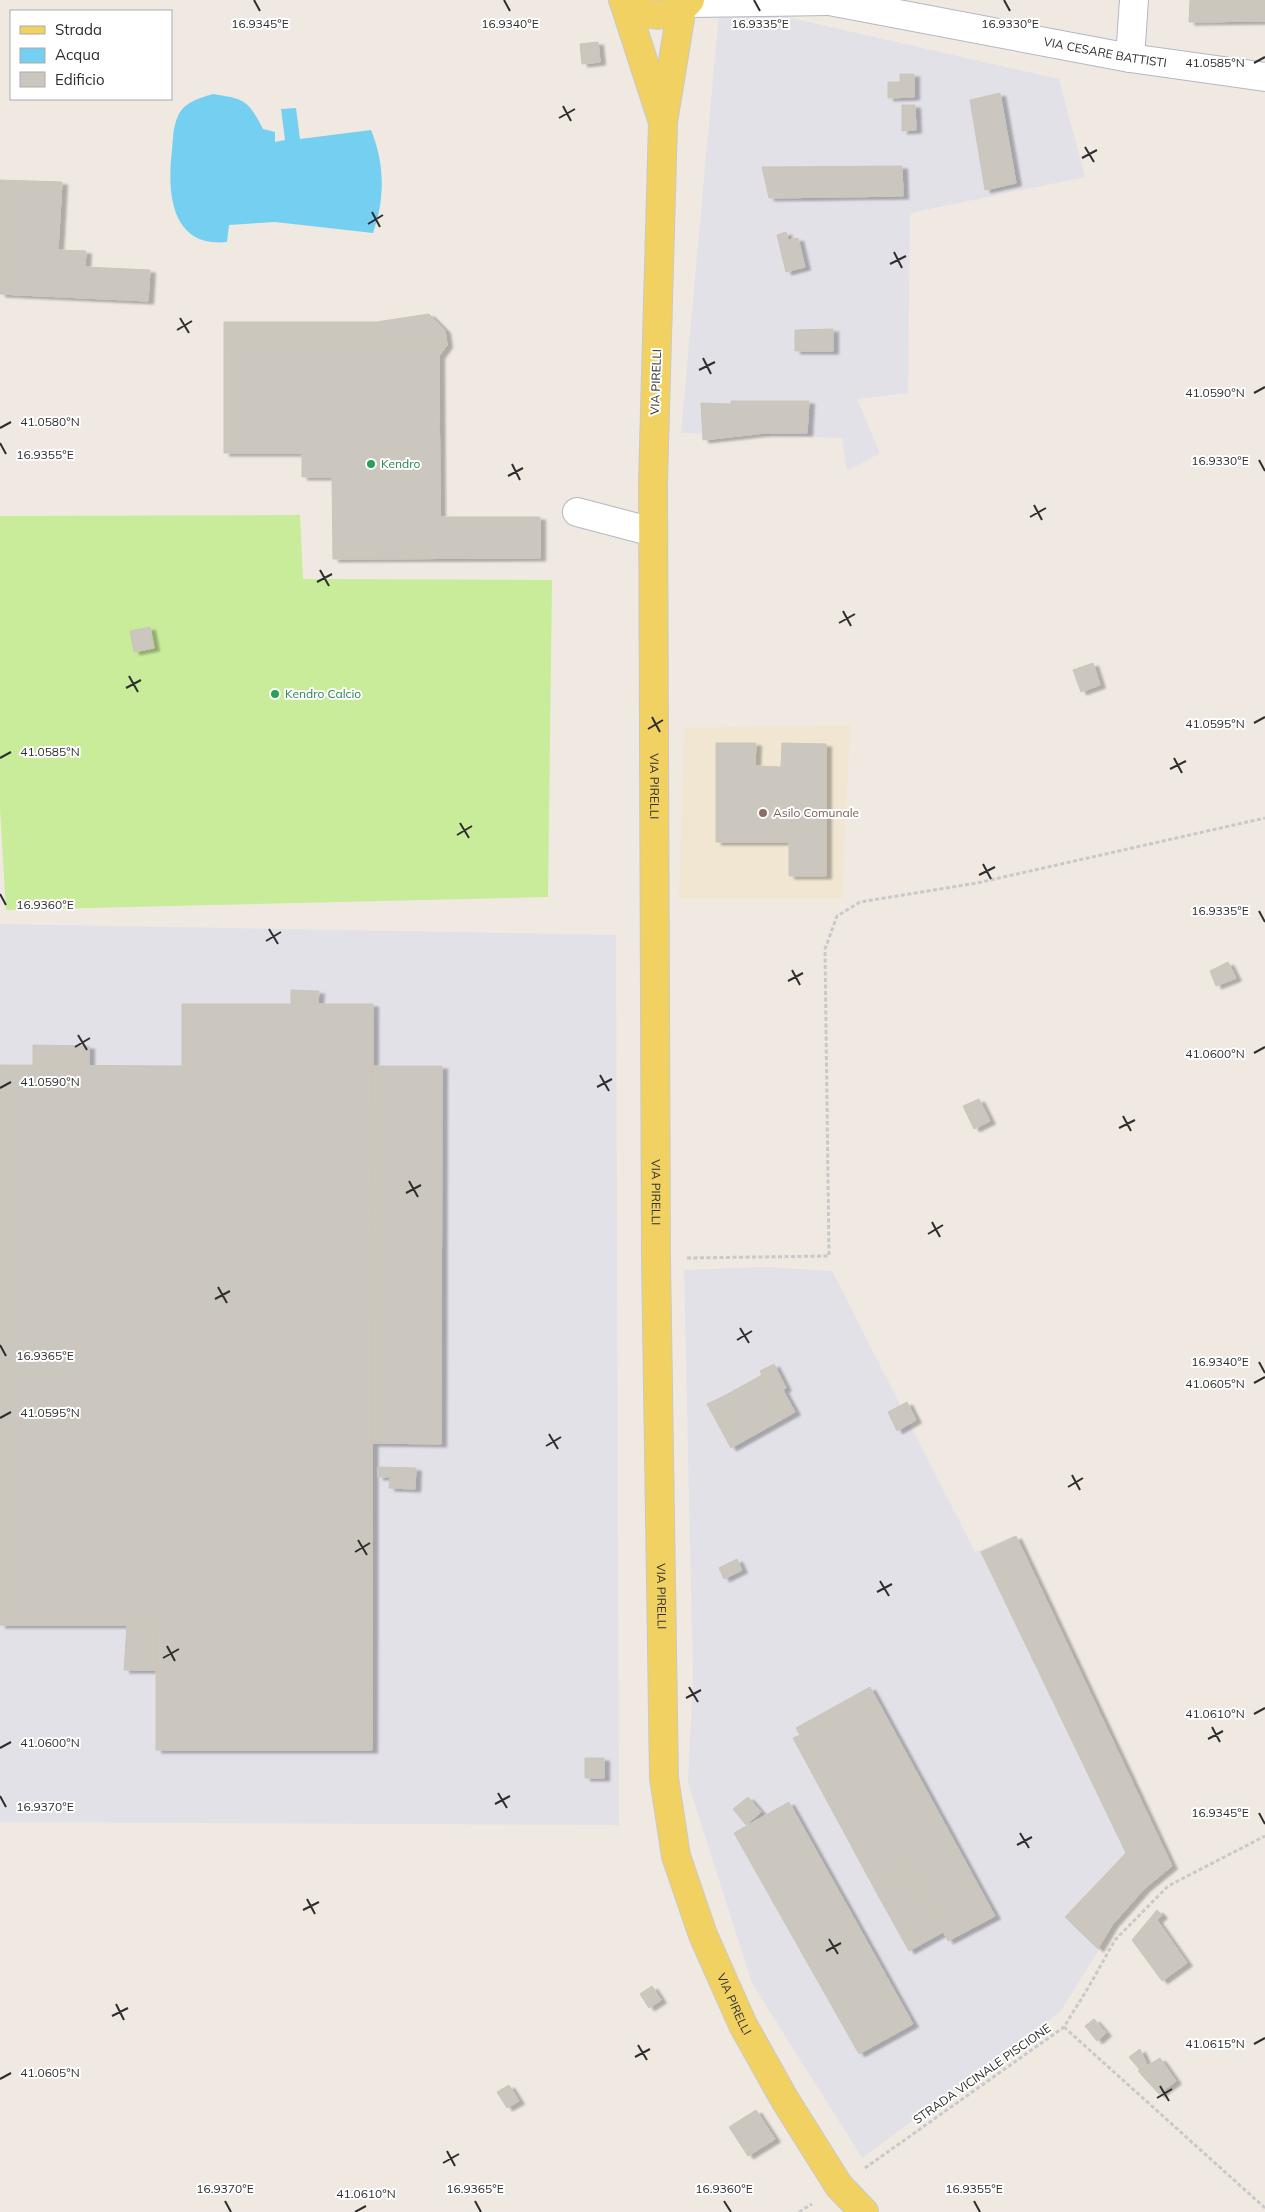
<svg xmlns="http://www.w3.org/2000/svg" width="1265" height="2212" viewBox="0 0 1265 2212" font-family="Mulish,sans-serif">
<style>
.industrial{fill:#e3e1e8}
.education{fill:#f0e6d1}
.pitch{fill:#c9ec9a}
.water{fill:#75cff0}
.building{fill:#cbc7bf;stroke:#cbc5ba;filter:url(#shadow)}
.lines{fill:none;stroke-linecap:round;stroke-linejoin:round}
.minor-casing{stroke:#b4b7c1;stroke-width:30}
.major-casing{stroke:#c9c9c9;stroke-width:30}
.path{stroke:#c9c9c9;stroke-width:3;stroke-dasharray:4 2.5;stroke-linecap:butt}
.minor{stroke:#fff;stroke-width:28}
.major{stroke:#f2d163;stroke-width:28}
.ticks{fill:none;stroke:#2e2e2e;stroke-width:2}
.leisure-dot{fill:#2e9e5b;stroke:#fff;stroke-width:2}
.education-dot{fill:#8d6e63;stroke:#fff;stroke-width:2}
.labels{text-anchor:middle;stroke-width:4;stroke-linejoin:round;paint-order:stroke}
.street-label{font-size:12px;fill:#2e2e2e;stroke:#fff}
.leisure-label{font-size:12px;fill:#27864d;stroke:#fff;text-anchor:start}
.education-label{font-size:12px;fill:#785e54;stroke:#fff;text-anchor:start}
.ticks-label{font-size:12px;text-anchor:middle;fill:#2e2e2e;stroke:#fff;stroke-width:4;stroke-linejoin:round;paint-order:stroke}
</style>
<defs>
<filter id="shadow"><feDropShadow dx="5.5" dy="3" stdDeviation="1" flood-color="#0004"/></filter>
</defs>
<rect width="100%" height="100%" fill="#efe9e1"/>
<path class="industrial" d="M 720,2 L 1059,79 L 1085,177 L 910,213 L 908,393 L 857,399 L 880,453 L 847,471 L 842,438 L 681,433 Z
M 0,924 L 616,935 L 619,1825 L 0,1822 Z
M 765,1267 L 832,1271 L 975,1552 L 1014,1536 L 1172,1866 L 1145,1888 L 1112,1925 L 1098,1952 L 1060,2012 L 862,2158 L 752,1983 L 688,1783 L 693,1678 L 684,1270 Z"/>
<path class="education" d="M 850,725 L 842,899 L 679,899 L 684,728 Z"/>
<path class="pitch" d="M 300,515 L 303,579 L 552,580 L 548,897 L 6,910 L 0,809 L 0,516 Z"/>
<path class="water" d="M 213,94 C 245,99 248,100 263,129 L 275,132 L 275,142 L 285,140 L 281,109 L 296,108 L 300,139 L 371,130 C 385,164 385,199 373,233 L 275,222 L 229,225 L 227,242 C 170,248 167,191 172,150 C 173,140 173,126 178,116 C 184,102 200,98 213,94 Z"/>
<path class="building" d="M 1190,0 L 1265,0 L 1265,21 L 1189,22 Z
M 598,42 L 600,62 L 582,64 L 580,44 Z
M 900,74 L 914,74 L 914,97 L 888,98 L 888,82 L 900,82 Z
M 1000,93 L 1016,183 L 985,190 L 970,100 Z
M 902,105 L 915,105 L 916,130 L 902,131 Z
M 902,166 L 903,196 L 769,198 L 762,167 Z
M 0,180 L 62,182 L 58,250 L 86,251 L 85,267 L 150,270 L 148,301 L 0,294 Z
M 786,232 L 788,240 L 798,238 L 805,267 L 786,272 L 777,235 Z
M 429,314 L 445,330 L 447,345 L 439,356 L 439,349 L 377,349 L 376,322 Z
M 224,322 L 376,322 L 377,349 L 232,349 L 232,453 L 224,453 Z
M 833,329 L 833,351 L 795,351 L 795,330 Z
M 232,349 L 439,349 L 440,517 L 540,517 L 540,558 L 333,559 L 332,477 L 302,477 L 302,453 L 232,453 Z
M 731,401 L 809,401 L 807,433 L 765,433 L 703,440 L 701,403 L 731,404 Z
M 150,627 L 154,648 L 134,652 L 130,631 Z
M 1093,663 L 1100,685 L 1081,692 L 1073,670 Z
M 716,743 L 756,743 L 755,766 L 781,767 L 782,743 L 826,744 L 826,876 L 789,876 L 789,842 L 716,842 Z
M 1228,962 L 1236,978 L 1216,986 L 1210,971 Z
M 291,990 L 319,991 L 318,1004 L 291,1004 Z
M 182,1004 L 373,1004 L 372,1750 L 156,1750 L 156,1625 L 0,1625 L 0,1065 L 182,1066 Z
M 33,1045 L 89,1046 L 89,1066 L 33,1065 Z
M 373,1066 L 442,1066 L 441,1444 L 372,1443 Z
M 979,1099 L 990,1121 L 974,1129 L 963,1106 Z
M 774,1364 L 786,1388 L 773,1395 L 760,1371 Z
M 762,1375 L 773,1395 L 783,1390 L 795,1412 L 747,1439 L 724,1396 Z
M 724,1396 L 747,1439 L 731,1448 L 707,1404 Z
M 907,1402 L 916,1420 L 897,1431 L 888,1412 Z
M 378,1467 L 416,1468 L 415,1489 L 389,1488 L 390,1477 L 378,1477 Z
M 1016,1536 L 1172,1866 L 1145,1888 L 1112,1925 L 1098,1949 L 1065,1917 L 1126,1853 L 981,1552 Z
M 737,1559 L 742,1570 L 724,1579 L 719,1568 Z
M 127,1625 L 156,1625 L 156,1670 L 124,1670 Z
M 870,1687 L 995,1916 L 948,1941 L 909,1869 L 874,1888 L 793,1738 L 800,1735 L 796,1728 Z
M 585,1758 L 604,1758 L 604,1778 L 585,1778 Z
M 748,1797 L 761,1812 L 746,1825 L 733,1809 Z
M 789,1802 L 913,2024 L 859,2054 L 734,1833 Z
M 909,1869 L 943,1932 L 909,1951 L 874,1888 Z
M 1157,1910 L 1162,1915 L 1157,1920 L 1187,1963 L 1162,1981 L 1132,1940 Z
M 652,1986 L 661,2000 L 649,2008 L 640,1994 Z
M 1094,2019 L 1106,2033 L 1097,2041 L 1085,2026 Z
M 1140,2049 L 1147,2065 L 1140,2070 L 1129,2057 Z
M 1160,2058 L 1176,2081 L 1159,2094 L 1138,2071 Z
M 509,2085 L 519,2101 L 507,2108 L 497,2092 Z
M 756,2110 L 775,2139 L 748,2156 L 729,2127 Z"/>
<g class="lines">
<defs>
<g id="minor">
<path id="s1" d="M 824,0 L 1130,58 L 1265,77"/>
<path d="M 688,3 L 829,1"/>
<path d="M 1130,58 L 1134,0"/>
<path d="M 577,512 L 653,532"/>
</g>
<g id="major">
<path d="M 623,0 C 639,18 674,21 690,0"/>
<path d="M 624,2 L 662,119"/>
<path id="s2" d="M 682,6 L 663,122 L 653,482 L 656,1258 L 664,1778 L 676,1856 L 703,1935 L 743,2025 L 785,2100 L 839,2186 L 864,2212"/>
</g>
</defs>
<use href="#minor" class="minor-casing"/>
<use href="#major" class="major-casing"/>
<path class="path" d="M 687,1258 L 829,1256 L 825,949 L 837,916 L 860,902 L 977,883 L 1265,818
M 1064,2027 L 1265,2208
M 865,2168 L 1064,2027 L 1088,1988 L 1115,1940 L 1168,1886 L 1265,1836
M 799,2212 L 812,2204"/>
<use href="#minor" class="minor"/>
<use href="#major" class="major"/>
</g>
<path class="ticks" d="M 254,0 L 260,11M 504,0 L 510,11M 754,0 L 760,11M 1004,0 L 1010,11M 1254,63 L 1265,57M 563,106 L 571,121M 559,118 L 575,109M 1085,147 L 1094,162M 1082,158 L 1097,150M 372,212 L 380,227M 368,224 L 383,215M 894,252 L 902,268M 890,264 L 906,256M 180,318 L 189,333M 177,330 L 192,321M 703,358 L 711,374M 699,370 L 715,362M 1254,393 L 1265,387M 0,428 L 11,422M 0,443 L 6,454M 1259,460 L 1265,471M 512,464 L 520,480M 508,476 L 523,468M 1034,505 L 1042,520M 1030,517 L 1046,508M 320,570 L 329,586M 317,582 L 332,574M 843,611 L 851,626M 839,623 L 855,614M 129,676 L 138,692M 126,688 L 141,680M 652,717 L 660,732M 1254,723 L 1265,717M 648,729 L 663,720M 0,758 L 11,752M 1174,758 L 1182,773M 1170,769 L 1186,761M 460,823 L 469,838M 457,835 L 472,826M 983,864 L 991,879M 979,875 L 995,867M 0,894 L 6,905M 1259,911 L 1265,922M 269,929 L 278,944M 266,941 L 281,932M 792,970 L 800,985M 788,981 L 803,973M 78,1035 L 87,1050M 75,1047 L 90,1038M 1254,1053 L 1265,1047M 600,1075 L 609,1091M 597,1087 L 612,1079M 0,1088 L 11,1082M 1123,1116 L 1131,1131M 1119,1128 L 1135,1120M 409,1181 L 418,1197M 406,1193 L 421,1185M 932,1222 L 940,1237M 928,1234 L 943,1225M 218,1287 L 227,1303M 215,1299 L 230,1291M 740,1328 L 749,1343M 737,1340 L 752,1331M 0,1345 L 6,1356M 1259,1362 L 1265,1373M 1254,1383 L 1265,1377M 0,1418 L 11,1412M 549,1434 L 558,1449M 546,1446 L 561,1437M 1072,1475 L 1080,1490M 1068,1487 L 1083,1478M 358,1540 L 367,1555M 355,1552 L 370,1543M 880,1581 L 889,1596M 877,1592 L 892,1584M 167,1646 L 175,1661M 163,1658 L 179,1649M 689,1687 L 698,1702M 686,1698 L 701,1690M 1254,1714 L 1265,1708M 1212,1727 L 1220,1742M 1208,1739 L 1223,1731M 0,1748 L 11,1742M 498,1793 L 507,1808M 0,1796 L 6,1807M 495,1804 L 510,1796M 1259,1813 L 1265,1824M 1020,1833 L 1029,1848M 1017,1845 L 1032,1837M 307,1899 L 315,1914M 303,1910 L 319,1902M 829,1939 L 838,1954M 826,1951 L 841,1943M 116,2004 L 124,2020M 112,2016 L 128,2008M 1254,2044 L 1265,2038M 638,2045 L 647,2060M 635,2057 L 650,2049M 0,2079 L 11,2073M 1160,2086 L 1169,2101M 1157,2098 L 1172,2089M 447,2151 L 455,2166M 443,2163 L 459,2154M 225,2201 L 231,2212M 475,2201 L 481,2212M 724,2201 L 731,2212M 974,2201 L 980,2212M 355,2212 L 366,2206"/>
<g class="leisure-dot">
<circle cx="371" cy="464" r="5"/>
<circle cx="275" cy="694" r="5"/>
</g>
<circle class="education-dot" cx="763" cy="813" r="5"/>
<g class="labels">
<g class="street-label">
<text dy="4" stroke="none"><textPath href="#s1" startOffset="286">VIA CESARE BATTISTI</textPath></text>
<text transform="translate(656 382) rotate(-88)" y="4">VIA PIRELLI</text>
<text dy="4" stroke="none"><textPath href="#s2" startOffset="782">VIA PIRELLI</textPath></text>
<text dy="4" stroke="none"><textPath href="#s2" startOffset="1188">VIA PIRELLI</textPath></text>
<text dy="4" stroke="none"><textPath href="#s2" startOffset="1592">VIA PIRELLI</textPath></text>
<text dy="4" stroke="none"><textPath href="#s2" startOffset="2012">VIA PIRELLI</textPath></text>
<text transform="translate(982 2074) rotate(-35)" y="4">STRADA VICINALE PISCIONE</text>
</g>
<g class="leisure-label">
<text x="381" y="468">Kendro</text>
<text x="285" y="698">Kendro Calcio</text>
</g>
<g class="education-label">
<text x="773" y="817">Asilo Comunale</text>
</g>
</g>
<g class="ticks-label">
<text x="260" y="28">16.9345°E</text>
<text x="510" y="28">16.9340°E</text>
<text x="760" y="28">16.9335°E</text>
<text x="1010" y="28">16.9330°E</text>
<text x="1215" y="67">41.0585°N</text>
<text x="1215" y="397">41.0590°N</text>
<text x="50" y="426">41.0580°N</text>
<text x="45" y="459">16.9355°E</text>
<text x="1220" y="465">16.9330°E</text>
<text x="1215" y="728">41.0595°N</text>
<text x="50" y="756">41.0585°N</text>
<text x="45" y="909">16.9360°E</text>
<text x="1220" y="915">16.9335°E</text>
<text x="1215" y="1058">41.0600°N</text>
<text x="50" y="1086">41.0590°N</text>
<text x="45" y="1360">16.9365°E</text>
<text x="1220" y="1366">16.9340°E</text>
<text x="1215" y="1388">41.0605°N</text>
<text x="50" y="1417">41.0595°N</text>
<text x="1215" y="1718">41.0610°N</text>
<text x="50" y="1747">41.0600°N</text>
<text x="45" y="1811">16.9370°E</text>
<text x="1220" y="1817">16.9345°E</text>
<text x="1215" y="2048">41.0615°N</text>
<text x="50" y="2077">41.0605°N</text>
<text x="225" y="2193">16.9370°E</text>
<text x="475" y="2193">16.9365°E</text>
<text x="724" y="2193">16.9360°E</text>
<text x="974" y="2193">16.9355°E</text>
<text x="366" y="2198">41.0610°N</text>
</g>
<rect x="10" y="10" width="162" height="90" fill="#ffffff" stroke="#ababab"/>
<rect x="20" y="26" width="25" height="8" fill="#f2d163" stroke="#ababab"/>
<text x="55" y="35" font-size="15" fill="#2e2e2e">Strada</text>
<rect x="20" y="48" width="25" height="15" fill="#75cff0" stroke="#ababab"/>
<text x="55" y="60" font-size="15" fill="#2e2e2e">Acqua</text>
<rect x="20" y="72" width="25" height="15" fill="#cbc7bf" stroke="#ababab"/>
<text x="55" y="85" font-size="15" fill="#2e2e2e">Edificio</text>
</svg>
